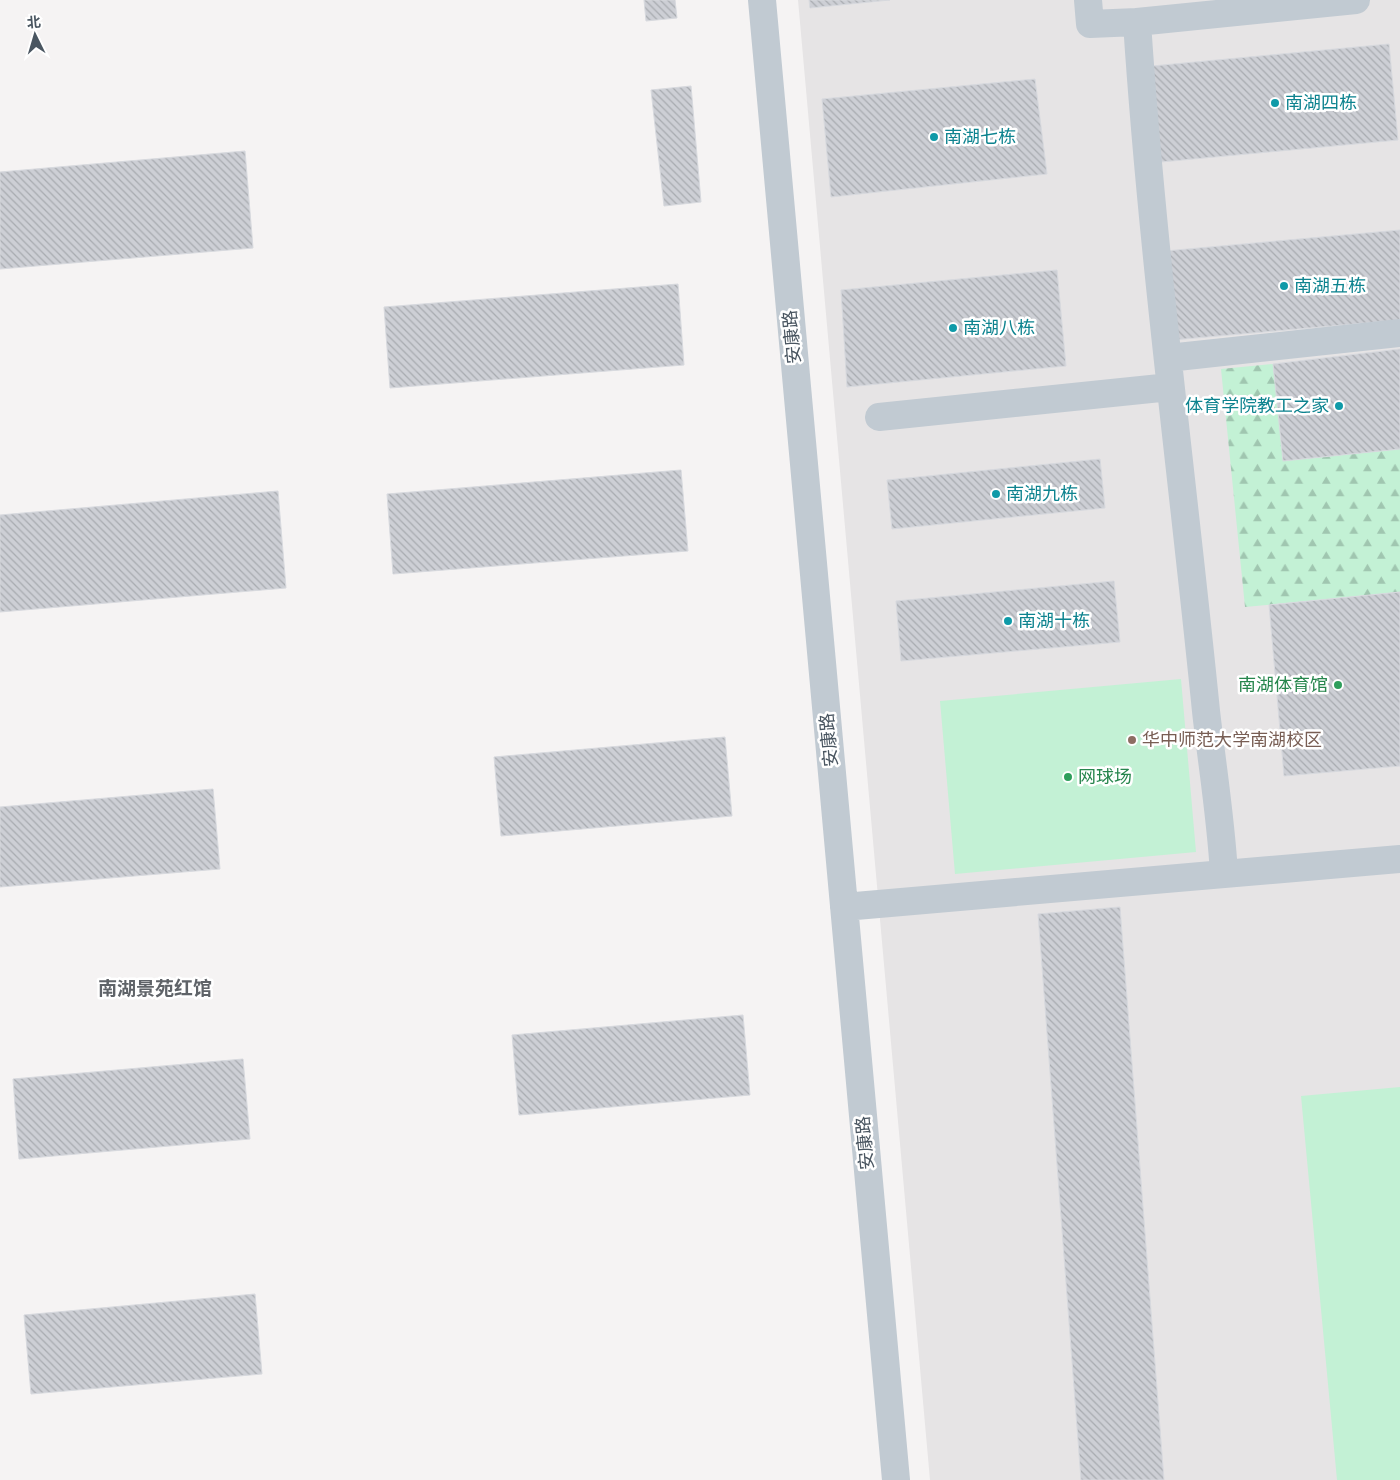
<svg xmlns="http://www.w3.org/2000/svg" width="1400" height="1480" viewBox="0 0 1400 1480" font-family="'Sofia Sans Condensed','Noto Sans SC',sans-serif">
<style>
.education{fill:#e6e4e5}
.forest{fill:url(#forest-firs)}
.pitch{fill:#c3f1d5}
.building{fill:url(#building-back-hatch);stroke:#d7d9de}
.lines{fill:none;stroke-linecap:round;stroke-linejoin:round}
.minor{stroke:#c1cad2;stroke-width:28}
.culture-dot{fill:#0f9aa8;stroke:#fff;stroke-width:2}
.leisure-dot{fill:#2e9e5b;stroke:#fff;stroke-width:2}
.education-dot{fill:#8d6e63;stroke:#fff;stroke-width:2}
.labels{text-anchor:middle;stroke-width:5;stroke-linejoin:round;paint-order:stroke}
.culture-label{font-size:18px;fill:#0d838f;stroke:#fff;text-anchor:start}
.street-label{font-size:18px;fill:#4a5661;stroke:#fff}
.leisure-label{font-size:18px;fill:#27864d;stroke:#fff;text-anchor:end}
.education-label{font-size:18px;fill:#785e54;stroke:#fff;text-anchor:start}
.neighbourhood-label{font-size:19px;font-weight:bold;fill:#5f6368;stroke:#fff}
</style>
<defs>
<pattern id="forest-firs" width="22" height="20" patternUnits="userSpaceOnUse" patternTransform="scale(1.25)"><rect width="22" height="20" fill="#c3f1d5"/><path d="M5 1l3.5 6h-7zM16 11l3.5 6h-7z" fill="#a0c6b0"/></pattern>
<pattern id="building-back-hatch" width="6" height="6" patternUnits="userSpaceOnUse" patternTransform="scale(1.25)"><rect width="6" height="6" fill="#cdcfd5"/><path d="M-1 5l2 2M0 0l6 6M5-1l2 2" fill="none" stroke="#a8abb0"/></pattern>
</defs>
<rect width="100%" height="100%" fill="#f5f3f3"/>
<path class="education" d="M 798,0 L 1400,0 L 1400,1480 L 930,1480 Z"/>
<path class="forest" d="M 1273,364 L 1283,460 L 1400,449 L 1400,592 L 1245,607 L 1221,369 Z"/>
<path class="pitch" d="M 1181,679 L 1196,852 L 955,874 L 940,701 Z
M 1400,1087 L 1400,1480 L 1337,1480 L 1301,1096 Z"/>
<path class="building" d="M 644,0 L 675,0 L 677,18 L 646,21 Z
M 809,0 L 890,0 L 810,8 Z
M 1389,44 L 1398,140 L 1161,162 L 1152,66 Z
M 1035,79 L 1047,174 L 831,197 L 822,99 Z
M 691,86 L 701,202 L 664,206 L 651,90 Z
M 245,151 L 253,248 L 0,269 L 0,172 Z
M 1400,230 L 1400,320 L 1173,340 L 1165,251 Z
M 1057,270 L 1066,366 L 847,387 L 841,290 Z
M 678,284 L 684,365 L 390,388 L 384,307 Z
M 1400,349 L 1400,449 L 1283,461 L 1273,364 Z
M 1100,459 L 1105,508 L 892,529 L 887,480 Z
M 681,470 L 688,551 L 393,574 L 387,494 Z
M 278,491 L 286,588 L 0,612 L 0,515 Z
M 1114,581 L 1120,642 L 901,661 L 896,601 Z
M 1400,592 L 1400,766 L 1284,776 L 1269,605 Z
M 725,737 L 732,816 L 501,836 L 494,757 Z
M 213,789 L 220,869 L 0,887 L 0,807 Z
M 1120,907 L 1164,1480 L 1081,1480 L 1038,914 Z
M 743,1015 L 750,1095 L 519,1115 L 512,1035 Z
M 243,1059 L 250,1139 L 19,1159 L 13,1079 Z
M 255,1294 L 262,1374 L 31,1394 L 24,1315 Z"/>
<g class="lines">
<path class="minor" d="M 762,0 L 896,1480
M 1088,0 L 1090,24 L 1137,22
M 1356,0 L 1137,22 C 1152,252 1183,481 1206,711 C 1212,765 1221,819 1224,874 L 1400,859
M 1168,358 L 1400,333
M 879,417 L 1170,387
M 844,907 L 1224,874"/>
</g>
<g class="culture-dot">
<circle cx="1275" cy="103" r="5"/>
<circle cx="934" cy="137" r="5"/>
<circle cx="1284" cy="286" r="5"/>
<circle cx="953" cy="328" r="5"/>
<circle cx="1339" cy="406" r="5"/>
<circle cx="996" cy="494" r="5"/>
<circle cx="1008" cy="621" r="5"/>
</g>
<g class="leisure-dot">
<circle cx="1338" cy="685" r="5"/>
<circle cx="1068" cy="777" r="5"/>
</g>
<circle class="education-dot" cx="1132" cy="740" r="5"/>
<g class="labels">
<g class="culture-label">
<text x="1285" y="109">南湖四栋</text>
<text x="944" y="143">南湖七栋</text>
<text x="1294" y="292">南湖五栋</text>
<text x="963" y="334">南湖八栋</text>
<text x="1329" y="412" text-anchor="end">体育学院教工之家</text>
<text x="1006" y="500">南湖九栋</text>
<text x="1018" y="627">南湖十栋</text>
</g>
<g class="street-label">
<text transform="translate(792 337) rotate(-95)" y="6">安康路</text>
<text transform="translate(829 740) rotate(-95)" y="6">安康路</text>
<text transform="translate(865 1143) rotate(-95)" y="6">安康路</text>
</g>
<g class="leisure-label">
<text x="1328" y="691">南湖体育馆</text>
<text x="1078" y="783" text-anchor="start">网球场</text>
</g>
<g class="education-label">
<text x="1142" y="746">华中师范大学南湖校区</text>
</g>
<g class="neighbourhood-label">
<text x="155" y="995">南湖景苑红馆</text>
</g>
</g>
<g transform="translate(35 35) rotate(355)" stroke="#ffffff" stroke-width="4" paint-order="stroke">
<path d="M0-4L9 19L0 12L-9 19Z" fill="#4a5661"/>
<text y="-8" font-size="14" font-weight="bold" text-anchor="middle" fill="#4a5661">北</text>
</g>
</svg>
